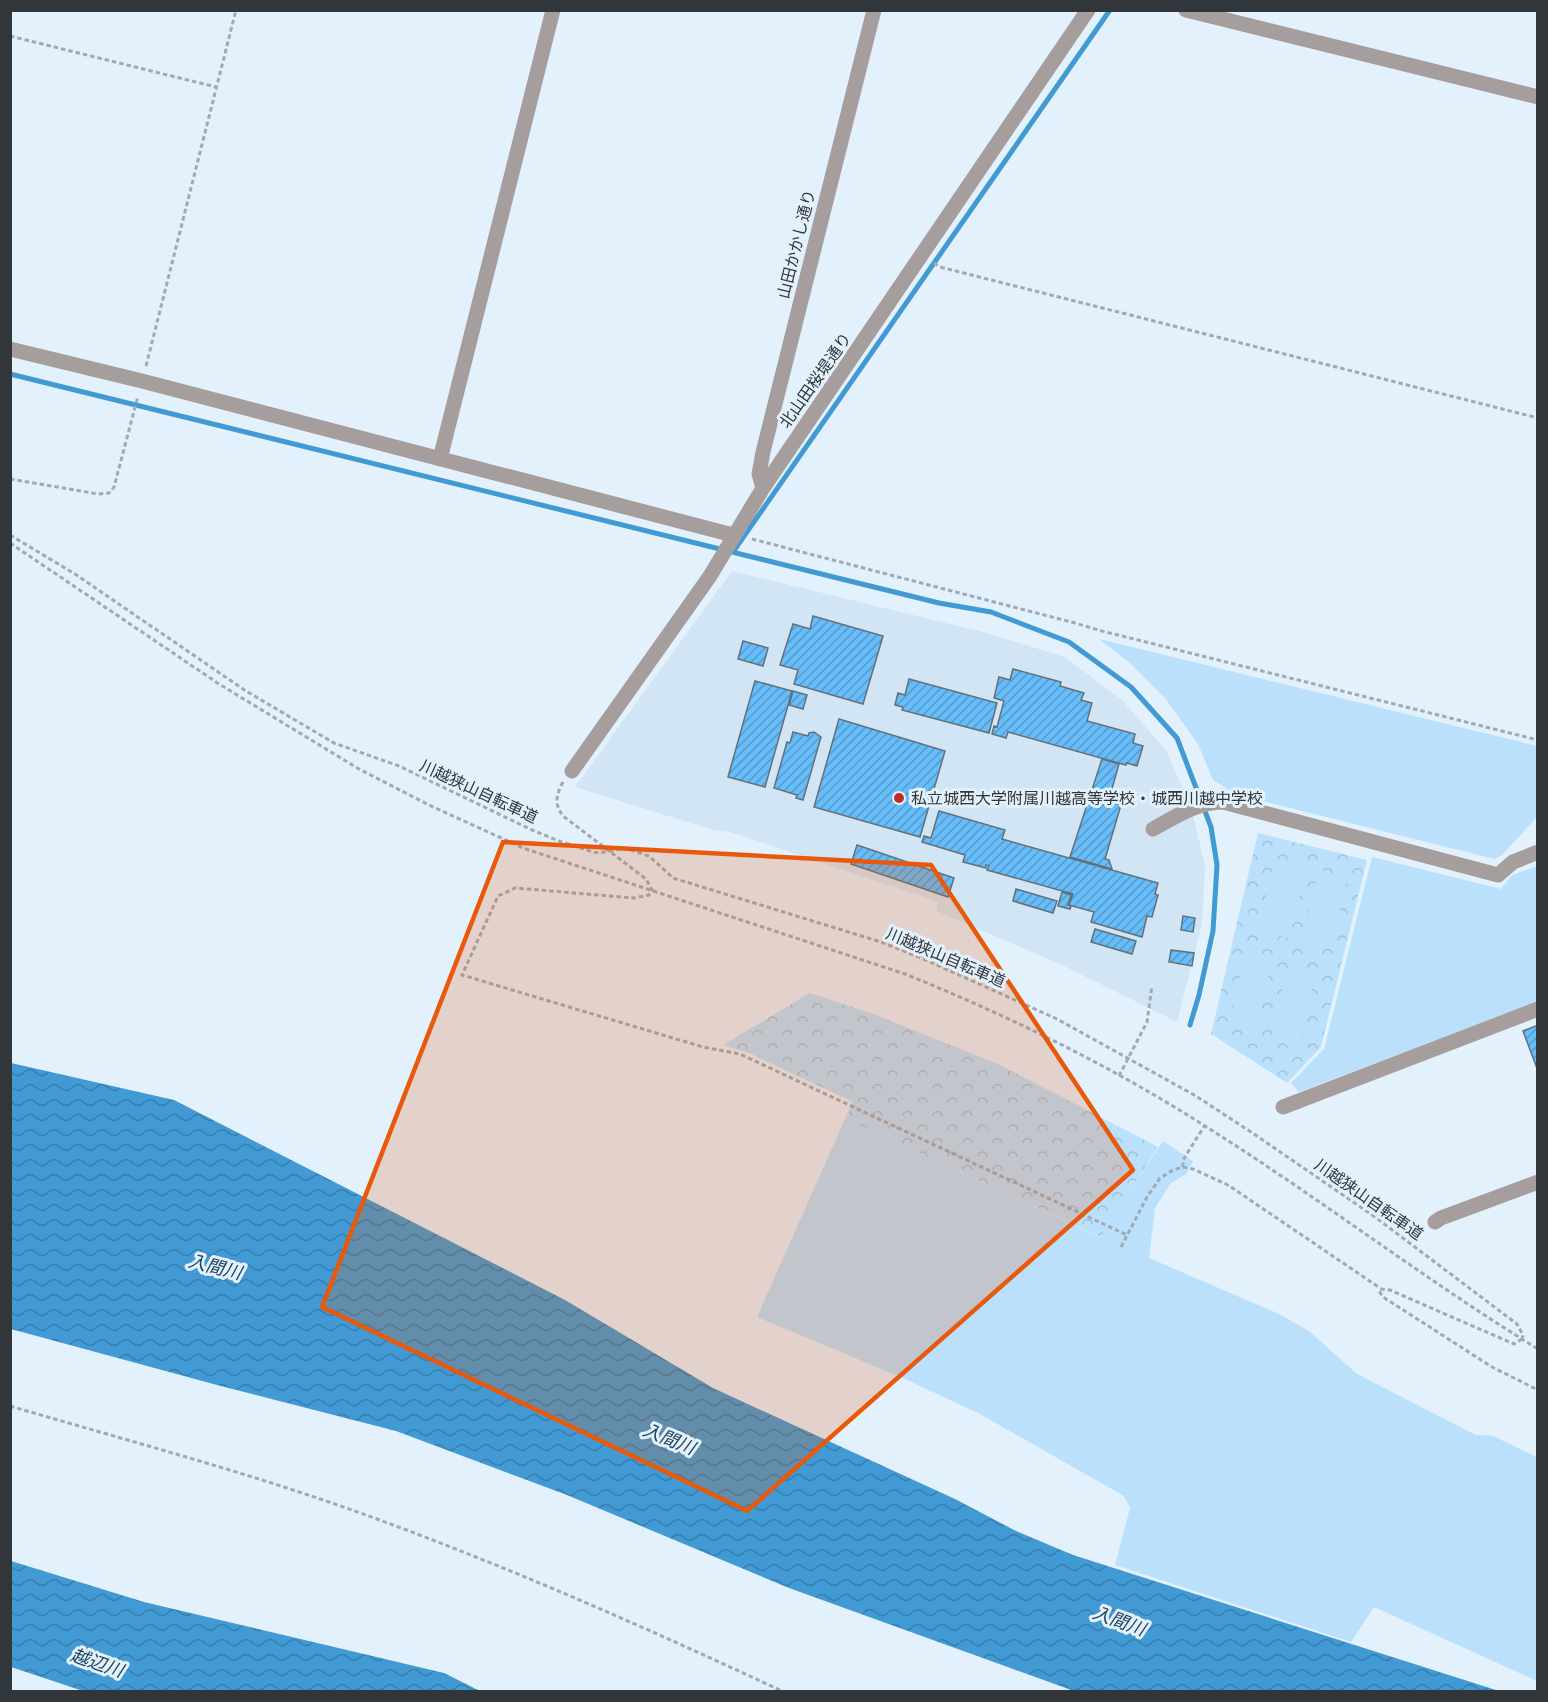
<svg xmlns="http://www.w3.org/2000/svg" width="1548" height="1702" viewBox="0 0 1548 1702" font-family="Overpass,'Noto Sans JP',sans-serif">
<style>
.built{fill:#d1e5f5}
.forest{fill:url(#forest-crowns)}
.pitch{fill:#bae0fc}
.water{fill:url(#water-waves)}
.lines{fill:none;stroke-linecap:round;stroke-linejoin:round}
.stream{stroke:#419ad4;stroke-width:5}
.building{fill:url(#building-hatch);stroke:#637079;stroke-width:1.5}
.path{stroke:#9faab3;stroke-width:3;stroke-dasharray:4.5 3;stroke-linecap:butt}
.minor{stroke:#a69e9d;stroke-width:15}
.marked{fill:#e8590c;fill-opacity:0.2;stroke:#e8590c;stroke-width:4.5;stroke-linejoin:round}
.poi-dot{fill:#bc2e27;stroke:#e3f1fc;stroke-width:2}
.labels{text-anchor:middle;stroke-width:6;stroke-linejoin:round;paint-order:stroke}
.street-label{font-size:16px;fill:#31363b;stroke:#e3f1fc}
.poi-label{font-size:16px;fill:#31363b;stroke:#e3f1fc;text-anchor:start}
.water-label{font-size:18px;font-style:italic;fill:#21455f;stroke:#e3f1fc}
</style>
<defs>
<pattern id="forest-crowns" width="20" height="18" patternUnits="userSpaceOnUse" patternTransform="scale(1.5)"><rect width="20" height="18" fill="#bae0fc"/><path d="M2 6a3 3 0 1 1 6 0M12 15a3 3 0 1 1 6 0" fill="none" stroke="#a0c1d9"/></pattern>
<pattern id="water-waves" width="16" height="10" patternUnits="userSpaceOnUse" patternTransform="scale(1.5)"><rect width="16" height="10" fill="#419ad4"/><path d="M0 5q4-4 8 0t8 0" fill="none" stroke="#377ead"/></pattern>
<pattern id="building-hatch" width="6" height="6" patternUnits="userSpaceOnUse" patternTransform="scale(1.5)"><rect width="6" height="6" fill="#66bdf9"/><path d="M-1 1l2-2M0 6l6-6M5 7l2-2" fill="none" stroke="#559acb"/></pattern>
</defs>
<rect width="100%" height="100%" fill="#e3f1fc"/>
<path class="built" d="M 732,571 L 983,632 L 1065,657 L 1122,700 L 1166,750 L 1192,810 L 1205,866 L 1202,924 L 1177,1022 L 1062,965 L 937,911 L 937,901 L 730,832 L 713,830 L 575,787 Z"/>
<path class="forest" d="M 1258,833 L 1367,860 L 1321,1047 L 1287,1083 L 1211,1034 Z
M 810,993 L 876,1015 L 998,1064 L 1158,1147 L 1101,1237 L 845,1119 L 853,1102 L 749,1053 L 723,1045 Z"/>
<path class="pitch" d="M 1099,639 L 1537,746 L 1537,817 L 1502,855 L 1495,859 L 1238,795 L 1213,780 L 1198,744 L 1165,698 L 1131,664 Z
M 1372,857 L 1501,889 L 1512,875 L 1537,866 L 1537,1002 L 1299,1092 L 1291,1083 L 1324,1049 Z
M 1275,859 L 1306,866 L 1288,938 L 1258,931 Z
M 1319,870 L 1348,877 L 1330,949 L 1301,941 Z
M 1244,959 L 1271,965 L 1257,1031 L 1229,1025 Z
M 1287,969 L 1315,975 L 1300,1042 L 1272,1035 Z
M 845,1119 L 1100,1237 L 1163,1141 L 1193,1161 L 1186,1174 L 1171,1183 L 1155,1208 L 1149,1258 L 1279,1314 L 1309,1331 L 1357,1374 L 1476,1435 L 1493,1436 L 1537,1457 L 1537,1681 L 1374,1607 L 1351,1642 L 1115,1565 L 1130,1508 L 1124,1496 L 980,1414 L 905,1379 L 757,1317 Z"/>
<path class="water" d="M 11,1063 L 174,1100 L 565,1300 L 713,1388 L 955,1499 L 1016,1531 L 1073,1555 L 1499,1691 L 1074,1691 L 789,1588 L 567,1495 L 396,1431 L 217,1385 L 11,1329 Z
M 11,1561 L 144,1602 L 444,1673 L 480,1691 L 86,1692 L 11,1667 Z"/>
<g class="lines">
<path class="stream" d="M 10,374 L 939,603 L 991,612 L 1069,642 L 1131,687 L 1177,738 L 1211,827 L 1217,865 L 1213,931 L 1199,995 L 1190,1025
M 733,552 L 1110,10"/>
</g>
<path class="building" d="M 813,616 L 883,636 L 863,704 L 794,684 L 798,670 L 780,665 L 793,624 L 810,629 Z
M 743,641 L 768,648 L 763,666 L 738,659 Z
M 1013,669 L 1061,682 L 1060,686 L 1084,693 L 1081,700 L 1092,703 L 1087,721 L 1135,734 L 1133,743 L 1143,746 L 1137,766 L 1127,763 L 1126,765 L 1008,732 L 1006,738 L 992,734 L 994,726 L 997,727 L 1004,701 L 994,698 L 999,677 L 1010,680 Z
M 909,679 L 997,703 L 989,733 L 902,710 L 903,707 L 895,705 L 898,693 L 905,695 Z
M 755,681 L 792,691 L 765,787 L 728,777 Z
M 793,691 L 807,695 L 803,709 L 789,705 Z
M 839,719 L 945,751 L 920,837 L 814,807 Z
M 793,732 L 808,736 L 809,733 L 814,732 L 821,737 L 803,800 L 796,798 L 797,795 L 774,788 L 787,742 L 790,743 Z
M 1102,759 L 1119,764 L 1109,799 L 1103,797 L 1103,800 L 1121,805 L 1105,859 L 1109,860 L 1112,869 L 1070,857 Z
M 939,811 L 1005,830 L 1002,839 L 1158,883 L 1155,894 L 1158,895 L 1152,917 L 1147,916 L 1142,937 L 1091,922 L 1094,912 L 1069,905 L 1073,894 L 987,870 L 989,866 L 986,865 L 986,868 L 963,862 L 965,855 L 922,842 L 924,836 L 931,838 Z
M 857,845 L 954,878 L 948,897 L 851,864 Z
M 1016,889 L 1057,901 L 1053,913 L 1013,901 Z
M 1062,892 L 1071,895 L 1068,905 L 1071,906 L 1070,909 L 1058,906 Z
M 1183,916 L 1195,918 L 1193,932 L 1181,930 Z
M 1095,929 L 1136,941 L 1132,954 L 1091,942 Z
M 1171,950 L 1194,953 L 1192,966 L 1169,962 Z
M 1538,1025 L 1538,1071 L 1523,1031 Z"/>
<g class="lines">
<path class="path" d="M 10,36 L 216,87
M 934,263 L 940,267 L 1538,418
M 146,366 L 236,10
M 10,479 L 98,494 L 109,493 L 114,487 L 138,396
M 10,535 L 75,574 L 246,691 L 334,743 L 399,766 L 532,830 L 559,841 L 593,852 L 599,853 L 625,848 L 649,856 L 673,878 L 881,942 L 926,960 L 1057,1019 L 1196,1096 L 1257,1136 L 1375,1217 L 1517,1324 L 1523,1335 L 1522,1339
M 752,539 L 1075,623 L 1102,631 L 1538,740
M 10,543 L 219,684 L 359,769 L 429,805 L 523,848 L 905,974 C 1009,1016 1111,1066 1205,1126 C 1318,1197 1424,1279 1538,1349
M 563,782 C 556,795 554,804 563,816 L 646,879 L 652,890 L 649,895 L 634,898 L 515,888 L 498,896 L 462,975 L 703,1047 L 740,1054 L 1127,1235
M 1119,1076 L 1147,1022 L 1152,986
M 1183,1167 L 1183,1160 L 1205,1125
M 1121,1247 L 1147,1197 L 1160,1178 L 1173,1170 L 1183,1167 L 1193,1169 L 1228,1185 L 1380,1288
M 1522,1339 L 1514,1344 L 1390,1290 L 1380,1289 L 1379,1291 L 1383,1297 L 1492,1367 L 1538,1390
M 10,1406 C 129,1441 250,1473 366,1515 C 509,1567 647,1628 784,1692"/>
<path class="minor" d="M 1186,10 L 1538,97
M 10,349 L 142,381 L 733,535
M 440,459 L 553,10
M 763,488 L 759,474 L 763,452 L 874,10
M 572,771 L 710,576 L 763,488 L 1088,10
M 1153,829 C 1175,817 1197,802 1223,802 L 1498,875 L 1513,862 L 1538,852
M 1283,1107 L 1538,1009
M 1435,1222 L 1441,1218 L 1538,1182"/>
</g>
<path class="marked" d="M 503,842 L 931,865 L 1133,1170 L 747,1511 L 322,1307 Z"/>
<circle class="poi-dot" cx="899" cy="798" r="6"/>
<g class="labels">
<g class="street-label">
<text transform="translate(796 244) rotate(-76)" y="6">山田かかし通り</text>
<text transform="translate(815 380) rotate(-55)" y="6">北山田桜堤通り</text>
<text transform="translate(479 791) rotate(25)" y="6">川越狭山自転車道</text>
<text transform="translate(946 957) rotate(23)" y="6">川越狭山自転車道</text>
<text transform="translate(1369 1199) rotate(35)" y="6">川越狭山自転車道</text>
</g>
<g class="poi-label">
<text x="911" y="804">私立城西大学附属川越高等学校・城西川越中学校</text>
</g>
<g class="water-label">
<text transform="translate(215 1267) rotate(14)" y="6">入間川</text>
<text transform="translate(669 1439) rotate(22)" y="6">入間川</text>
<text transform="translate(1119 1621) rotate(20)" y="6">入間川</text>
<text transform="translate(97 1663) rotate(19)" y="6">越辺川</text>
</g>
</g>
<rect width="1548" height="1702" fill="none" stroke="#31363b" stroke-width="24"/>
</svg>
